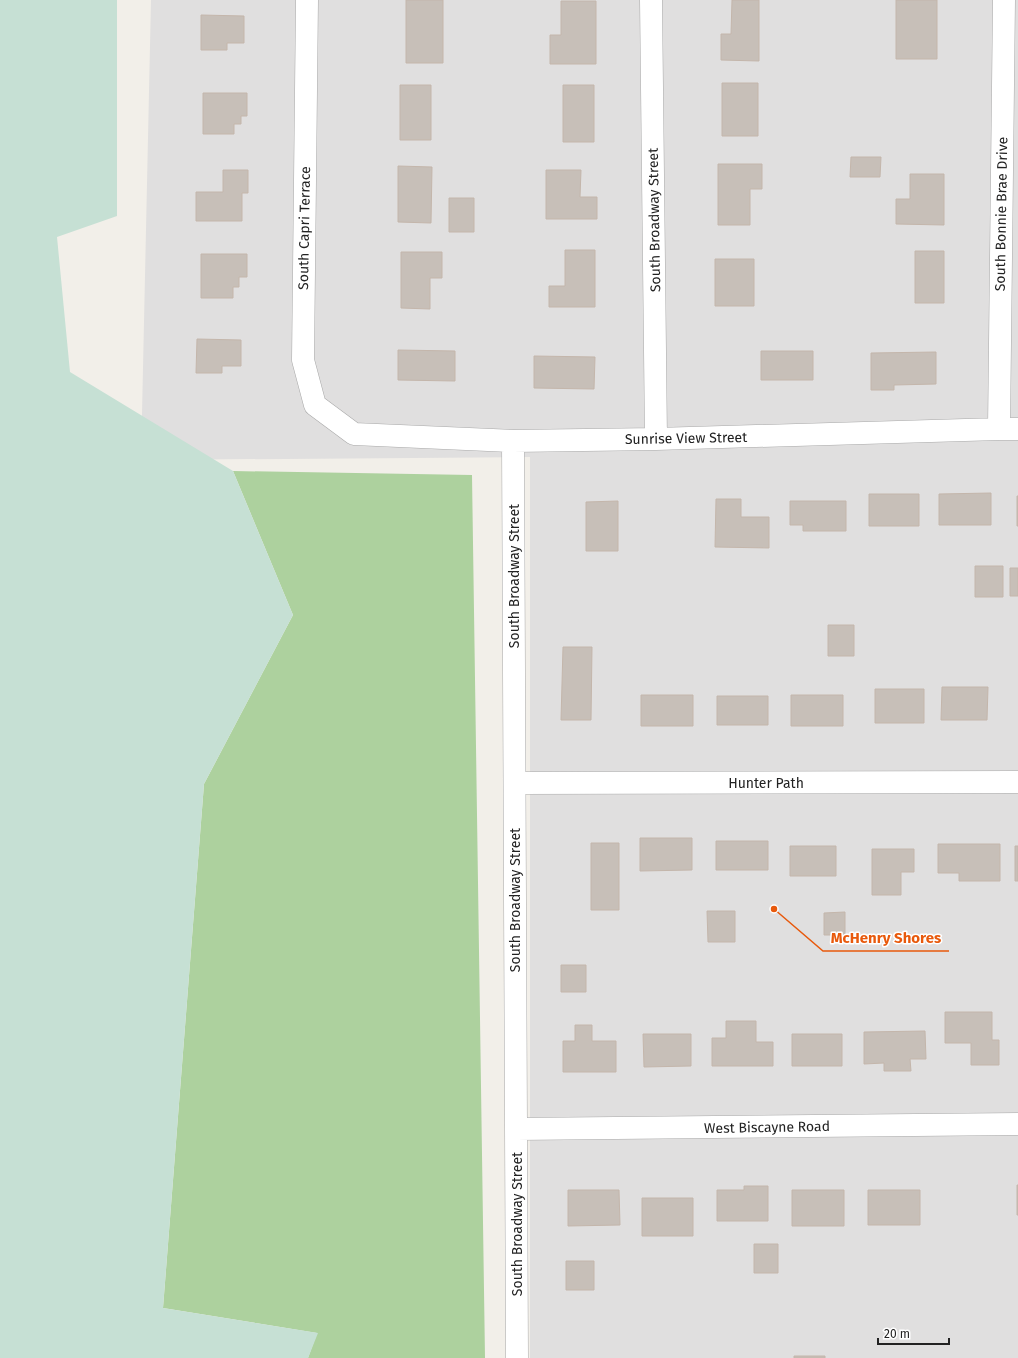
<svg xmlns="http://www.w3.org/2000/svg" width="1018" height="1358" viewBox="0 0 1018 1358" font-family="'Fira Sans',sans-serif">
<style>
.residential{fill:#e0dfdf}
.forest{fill:#add19e}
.wetland{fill:#c6e0d4}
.building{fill:#c7bfb8;stroke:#c4b6ab}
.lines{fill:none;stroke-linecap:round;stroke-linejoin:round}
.minor-casing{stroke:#a9a9a9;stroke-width:23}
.minor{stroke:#fff;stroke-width:22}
.labels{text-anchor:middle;stroke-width:3;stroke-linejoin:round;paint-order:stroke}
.street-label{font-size:14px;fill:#222;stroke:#fff}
.leader{fill:none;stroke:#e8590c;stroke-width:1.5}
.callout-dot{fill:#e8590c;stroke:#fff;stroke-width:1.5}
.callout-label{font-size:15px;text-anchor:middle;font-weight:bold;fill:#e8590c;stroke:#fff;stroke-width:3;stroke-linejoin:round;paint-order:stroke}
</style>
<rect width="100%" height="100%" fill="#f2efe9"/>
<path class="residential" d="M 151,0 L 1018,0 L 1018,1358 L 530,1358 L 530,457 L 141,460 Z"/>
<path class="forest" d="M 233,471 L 472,475 L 485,1358 L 308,1358 L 317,1333 L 163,1308 L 204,784 L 293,615 Z"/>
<path class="wetland" d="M 0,0 L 117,0 L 117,216 L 57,237 L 70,372 L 233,471 L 293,615 L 204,784 L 163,1308 L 318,1333 L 308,1358 L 0,1358 Z"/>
<path class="building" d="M 406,0 L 443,0 L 443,63 L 406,63 Z
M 732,0 L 759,0 L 759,61 L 721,60 L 721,34 L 731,34 Z
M 896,0 L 937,0 L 937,59 L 896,59 Z
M 561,1 L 596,1 L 596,64 L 550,64 L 550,35 L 561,35 Z
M 201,15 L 244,16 L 244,43 L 227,43 L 227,50 L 201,50 Z
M 722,83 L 758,83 L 758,136 L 722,136 Z
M 400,85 L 431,85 L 431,140 L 400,140 Z
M 563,85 L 594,85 L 594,142 L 563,142 Z
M 203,93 L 247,93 L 247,116 L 241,116 L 241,124 L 234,124 L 234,134 L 203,134 Z
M 851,157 L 881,157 L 880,177 L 850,177 Z
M 718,164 L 762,164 L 762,189 L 750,189 L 750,225 L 718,225 Z
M 398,166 L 432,167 L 431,223 L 398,222 Z
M 223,170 L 248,170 L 248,193 L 242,193 L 242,221 L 196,221 L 196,192 L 223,192 Z
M 546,170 L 581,170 L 580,197 L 597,197 L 597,219 L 546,219 Z
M 910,174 L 944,174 L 944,225 L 896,224 L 896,199 L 910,199 Z
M 449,198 L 474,198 L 474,232 L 449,232 Z
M 565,250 L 595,250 L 595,307 L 549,307 L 549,286 L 565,286 Z
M 915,251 L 944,251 L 944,303 L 915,303 Z
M 401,252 L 442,252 L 442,278 L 430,278 L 430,309 L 401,308 Z
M 201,254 L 247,254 L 247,277 L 239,277 L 239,287 L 233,287 L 233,298 L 201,298 Z
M 715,259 L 754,259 L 754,306 L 715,306 Z
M 197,339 L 241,340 L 241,366 L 222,366 L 222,373 L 196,373 Z
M 398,350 L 455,351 L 455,381 L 398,380 Z
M 761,351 L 813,351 L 813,380 L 761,380 Z
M 936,352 L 936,384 L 894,385 L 894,390 L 871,390 L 871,353 Z
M 534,356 L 595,357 L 594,389 L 534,388 Z
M 991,493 L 991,525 L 939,525 L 939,494 Z
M 869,494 L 919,494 L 919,526 L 869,526 Z
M 1017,496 L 1018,496 L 1018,526 L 1017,526 Z
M 716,499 L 741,499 L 741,517 L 769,517 L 769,548 L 715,547 Z
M 618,501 L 618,551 L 586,551 L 586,502 Z
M 790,501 L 846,501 L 846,531 L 803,531 L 803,525 L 790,525 Z
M 975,566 L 1003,566 L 1003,597 L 975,597 Z
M 1010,568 L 1018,568 L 1018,596 L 1010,596 Z
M 828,625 L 854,625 L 854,656 L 828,656 Z
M 563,647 L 592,647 L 591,720 L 561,720 Z
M 942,687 L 988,687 L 987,720 L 941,720 Z
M 875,689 L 924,689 L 924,723 L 875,723 Z
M 641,695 L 693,695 L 693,726 L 641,726 Z
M 791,695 L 843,695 L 843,726 L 791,726 Z
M 717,696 L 768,696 L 768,725 L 717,725 Z
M 640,838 L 692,838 L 692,870 L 640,871 Z
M 716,841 L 768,841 L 768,870 L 716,870 Z
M 591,843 L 619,843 L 619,910 L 591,910 Z
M 938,844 L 1000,844 L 1000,881 L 959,881 L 959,873 L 938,873 Z
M 790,846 L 836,846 L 836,876 L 790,876 Z
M 1015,846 L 1018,846 L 1018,881 L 1015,881 Z
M 872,849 L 914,849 L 914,872 L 901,872 L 901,895 L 872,895 Z
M 707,911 L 735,911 L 735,942 L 708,942 Z
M 845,912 L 845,935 L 824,935 L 824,913 Z
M 561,965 L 586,965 L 586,992 L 561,992 Z
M 945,1012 L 992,1012 L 992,1040 L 999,1040 L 999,1065 L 971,1065 L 971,1043 L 945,1043 Z
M 726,1021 L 756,1021 L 756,1042 L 773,1042 L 773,1066 L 712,1066 L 712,1038 L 726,1038 Z
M 575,1025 L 592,1025 L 592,1041 L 616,1041 L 616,1072 L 563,1072 L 563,1041 L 575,1041 Z
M 925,1031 L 926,1059 L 910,1059 L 911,1071 L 884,1071 L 884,1063 L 864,1064 L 864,1032 Z
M 643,1034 L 691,1034 L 691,1066 L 644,1067 Z
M 792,1034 L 842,1034 L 842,1066 L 792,1066 Z
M 1017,1185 L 1018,1185 L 1018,1215 L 1017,1215 Z
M 744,1186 L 768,1186 L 768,1221 L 717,1221 L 717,1190 L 744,1190 Z
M 568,1190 L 619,1190 L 620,1225 L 568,1226 Z
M 792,1190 L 844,1190 L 844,1226 L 792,1226 Z
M 868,1190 L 920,1190 L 920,1225 L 868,1225 Z
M 642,1198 L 693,1198 L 693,1236 L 642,1236 Z
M 754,1244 L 778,1244 L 778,1273 L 754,1273 Z
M 566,1261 L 594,1261 L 594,1290 L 566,1290 Z
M 794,1356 L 825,1356 L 825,1358 L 794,1358 Z"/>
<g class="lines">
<defs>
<path id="minor" d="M 307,0 L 303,360 L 315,405 L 354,434 L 513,441 L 656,439 L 999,429 L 1018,429
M 651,0 L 656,439
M 999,429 L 1004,0
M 513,441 L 517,1358
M 515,783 L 1018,782
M 516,1129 L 1018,1124"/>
</defs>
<use href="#minor" class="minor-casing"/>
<use href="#minor" class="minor"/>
</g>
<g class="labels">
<g class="street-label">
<text transform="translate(1001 214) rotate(-89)" y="5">South Bonnie Brae Drive</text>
<text transform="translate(654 220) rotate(-91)" y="5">South Broadway Street</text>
<text transform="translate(304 228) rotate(-89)" y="5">South Capri Terrace</text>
<text transform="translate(686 438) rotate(-1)" y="5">Sunrise View Street</text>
<text transform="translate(514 576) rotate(-90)" y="5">South Broadway Street</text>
<text x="766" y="788">Hunter Path</text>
<text transform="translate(515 900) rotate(-90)" y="5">South Broadway Street</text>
<text transform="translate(767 1127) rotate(-1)" y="5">West Biscayne Road</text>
<text transform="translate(517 1224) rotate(-90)" y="5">South Broadway Street</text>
</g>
</g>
<path class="leader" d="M774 909L823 951H949"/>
<circle class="callout-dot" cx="774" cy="909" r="4"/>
<g class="callout-label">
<text x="886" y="943">McHenry Shores</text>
</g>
<path d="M878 1338v6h71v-6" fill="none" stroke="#222222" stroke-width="2"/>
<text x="884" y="1338" font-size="12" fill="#222222" stroke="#ffffff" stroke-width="3" paint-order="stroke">20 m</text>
</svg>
